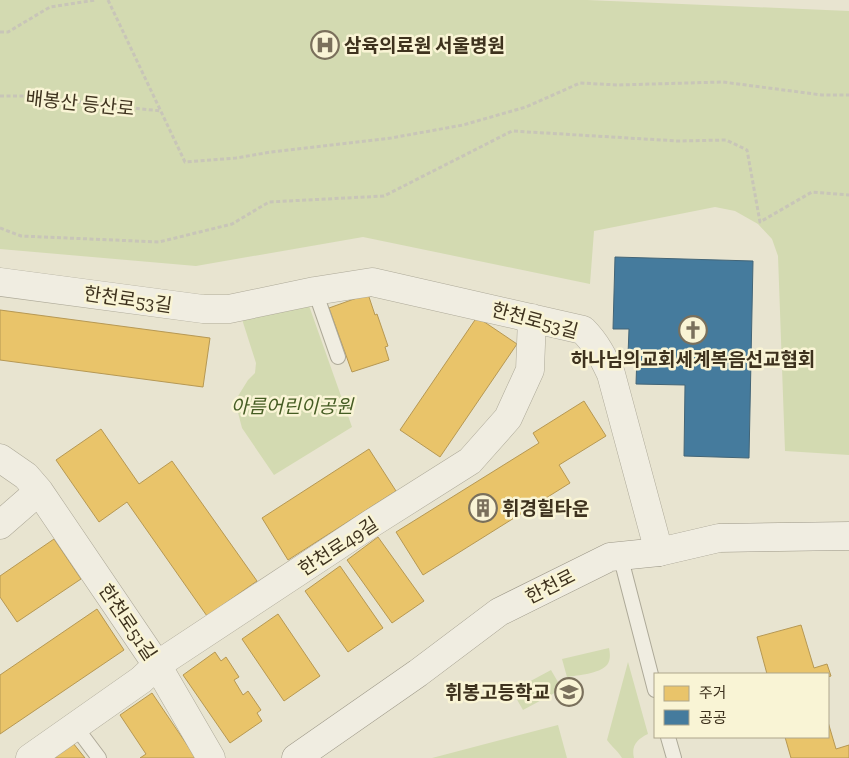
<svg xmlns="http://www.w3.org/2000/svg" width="849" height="758" viewBox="0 0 849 758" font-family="'Zilla Slab','Noto Sans KR',serif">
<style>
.green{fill:#d3dab1}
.homes{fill:#e9c46a;stroke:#b69853}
.public{fill:#457b9d;stroke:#436577}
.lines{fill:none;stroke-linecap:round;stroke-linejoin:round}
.lane-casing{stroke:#ada998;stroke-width:16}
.street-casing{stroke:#ada998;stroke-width:29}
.secondary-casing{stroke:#9d9888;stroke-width:29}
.path{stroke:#c8c5b8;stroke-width:3;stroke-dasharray:4 2.5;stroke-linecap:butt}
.lane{stroke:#f0ede1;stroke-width:14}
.street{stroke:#f0ede1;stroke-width:28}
.secondary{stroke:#f0ede1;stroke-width:28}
.labels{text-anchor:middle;stroke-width:5;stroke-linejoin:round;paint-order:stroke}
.poi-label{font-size:19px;font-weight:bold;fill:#3e321e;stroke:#f9f4d5;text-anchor:start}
.street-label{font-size:19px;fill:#3e321e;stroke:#f9f4d5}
.park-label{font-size:19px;font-style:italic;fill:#455c23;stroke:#f9f4d5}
</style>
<rect width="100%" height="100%" fill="#e8e4d0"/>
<path class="green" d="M 0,0 L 587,0 L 849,11 L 849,455 L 785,451 L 778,256 L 772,239 L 758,224 L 735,211 L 715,207 L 594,231 L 590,284 L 363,237 L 196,266 L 0,249 Z
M 307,300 L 352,427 L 274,475 L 242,428 L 235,401 L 248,380 L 255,373 L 256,363 L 240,313 Z
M 609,648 C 610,653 611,660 607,665 C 599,674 578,675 567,677 L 562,659 Z
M 628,662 L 648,734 C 637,739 631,746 634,758 L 622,758 C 618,751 612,747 607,740 Z
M 551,670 L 562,689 L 523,710 L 512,691 Z
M 558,725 L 567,758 L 432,758 Z"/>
<path class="homes" d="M 368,294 L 375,315 L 377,314 L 388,346 L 385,347 L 389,360 L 352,372 L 329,308 Z
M 0,310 L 210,338 L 203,387 L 0,360 Z
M 477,317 L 517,344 L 440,457 L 400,430 Z
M 584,401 L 606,436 L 559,465 L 570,483 L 423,575 L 396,532 L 539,443 L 533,433 Z
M 101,429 L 139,484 L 172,461 L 257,581 L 207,616 L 127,502 L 99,522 L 56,460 Z
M 369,449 L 396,491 L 288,560 L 262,518 Z
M 378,537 L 424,601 L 392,623 L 347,560 Z
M 54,539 L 81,579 L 17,622 L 0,597 L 0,576 Z
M 340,566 L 383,628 L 348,652 L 305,591 Z
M 97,609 L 124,650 L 0,734 L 0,675 Z
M 278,614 L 320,676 L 284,701 L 242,639 Z
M 801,625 L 814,668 L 827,664 L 831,676 L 828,677 L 828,674 L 767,674 L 757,637 Z
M 215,652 L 221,661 L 226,657 L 239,677 L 234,680 L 243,695 L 248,691 L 261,710 L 257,713 L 262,721 L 230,743 L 183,675 Z
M 152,693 L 196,758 L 140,758 L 146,754 L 120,715 Z
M 828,722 L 836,749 L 849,745 L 849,758 L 791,758 L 785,737 L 828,737 Z
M 73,743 L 85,758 L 53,758 Z"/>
<path class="public" d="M 615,257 L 753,261 L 749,458 L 684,456 L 685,385 L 636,384 L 637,355 L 628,355 L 629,329 L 613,329 Z"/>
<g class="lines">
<defs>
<path id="lane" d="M 315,291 L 338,357
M 620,555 L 655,690
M 75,726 L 99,758
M 668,737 L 674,758"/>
<path id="street" d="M 0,282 L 203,309 L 229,309 L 315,291 L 372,282 L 583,330 C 596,343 603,357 611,374 L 659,552
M 0,458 L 26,476 L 39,491 L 157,665 L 211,758
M 0,525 L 39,491
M 30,758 L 141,680 L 157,665 L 372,523 L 470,461 L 508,418 L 530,370 L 532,318"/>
<path id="secondary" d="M 296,758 L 418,673 L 499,612 L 610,557 L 659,552 L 719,538 L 849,536"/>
</defs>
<use href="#lane" class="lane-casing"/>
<use href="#street" class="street-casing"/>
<use href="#secondary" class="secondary-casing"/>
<path class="path" d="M 108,0 L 185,162 L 236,158 L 271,152 L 391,138 L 463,125 L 526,107 L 580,83 L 618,85 L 723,82 L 822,95 L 849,95
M 0,32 L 8,32 L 50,7 L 96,0
M 0,96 L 24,96 L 161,111
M 0,228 L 21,236 L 159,242 L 232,224 L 269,202 L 384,196 L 512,131 L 678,141 L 726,140 L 747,150 L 760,222 L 812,192 L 849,195"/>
<use href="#lane" class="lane"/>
<use href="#street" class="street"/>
<use href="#secondary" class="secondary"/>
</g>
<defs>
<symbol id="hospital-ring" viewBox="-11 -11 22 22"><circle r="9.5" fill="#f9f4d5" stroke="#7a705c" stroke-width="1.5"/><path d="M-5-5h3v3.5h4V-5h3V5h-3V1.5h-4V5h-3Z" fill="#7a705c"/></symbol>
<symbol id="church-ring" viewBox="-11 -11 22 22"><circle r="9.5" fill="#f9f4d5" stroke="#7a705c" stroke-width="1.5"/><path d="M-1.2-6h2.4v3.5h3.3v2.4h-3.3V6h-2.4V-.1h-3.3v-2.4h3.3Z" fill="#7a705c"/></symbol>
<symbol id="building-ring" viewBox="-11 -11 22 22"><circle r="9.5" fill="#f9f4d5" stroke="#7a705c" stroke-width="1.5"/><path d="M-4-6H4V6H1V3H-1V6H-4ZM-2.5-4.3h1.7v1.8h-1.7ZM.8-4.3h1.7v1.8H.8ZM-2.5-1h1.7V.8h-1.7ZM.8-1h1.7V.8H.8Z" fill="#7a705c"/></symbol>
<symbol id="school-ring" viewBox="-11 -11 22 22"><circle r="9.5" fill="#f9f4d5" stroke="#7a705c" stroke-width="1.5"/><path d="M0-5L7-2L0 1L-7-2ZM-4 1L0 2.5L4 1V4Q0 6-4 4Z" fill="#7a705c"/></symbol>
</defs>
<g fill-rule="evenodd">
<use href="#hospital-ring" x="309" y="29" width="32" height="32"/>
<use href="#church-ring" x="677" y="314" width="32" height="32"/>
<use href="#building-ring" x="467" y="492" width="32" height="32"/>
<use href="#school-ring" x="553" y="676" width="32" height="32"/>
</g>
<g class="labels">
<g class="poi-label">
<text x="344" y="52">삼육의료원 서울병원</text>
<text x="693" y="366" text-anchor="middle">하나님의교회세계복음선교협회</text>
<text x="502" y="515">휘경힐타운</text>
<text x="550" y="699" text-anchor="end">휘봉고등학교</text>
</g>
<g class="street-label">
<text transform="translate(80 103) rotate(6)" y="7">배봉산 등산로</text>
<text transform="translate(128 299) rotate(8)" y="7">한천로53길</text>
<text transform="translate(535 320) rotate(15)" y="7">한천로53길</text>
<text transform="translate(338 546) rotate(-33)" y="7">한천로49길</text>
<text transform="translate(550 586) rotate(-27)" y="7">한천로</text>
<text transform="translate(128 622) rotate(56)" y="7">한천로51길</text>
</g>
<g class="park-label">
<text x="292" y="413">아름어린이공원</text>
</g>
</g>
<rect x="654" y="673" width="175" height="65" fill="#f9f4d5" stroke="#aea68c"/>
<rect x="664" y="686" width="25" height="15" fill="#e9c46a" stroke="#aea68c"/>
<text x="699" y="698" font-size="15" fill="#3e321e">주거</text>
<rect x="664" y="710" width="25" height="15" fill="#457b9d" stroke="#aea68c"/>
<text x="699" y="723" font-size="15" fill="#3e321e">공공</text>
</svg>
